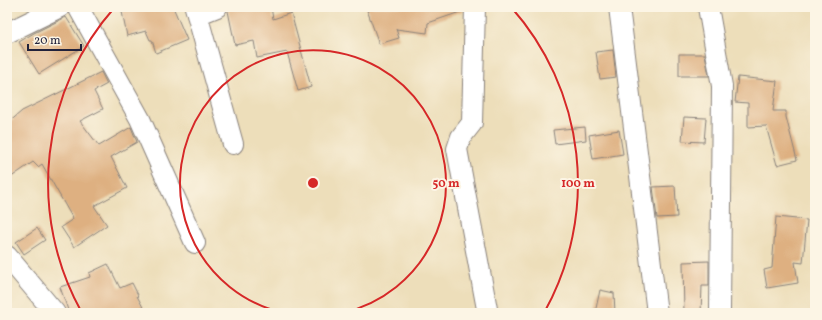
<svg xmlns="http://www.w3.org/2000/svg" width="822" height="320" viewBox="0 0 822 320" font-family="Vollkorn,serif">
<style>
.building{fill:#deb081}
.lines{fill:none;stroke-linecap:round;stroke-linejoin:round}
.minor-casing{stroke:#88807a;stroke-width:22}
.minor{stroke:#fff;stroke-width:20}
.ring{fill:none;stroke:#d62828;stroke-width:2}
.centre{fill:#d62828;stroke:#fcf5e5;stroke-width:2}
.ring-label{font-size:12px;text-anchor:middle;font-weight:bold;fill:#d62828;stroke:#fcf5e5;stroke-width:4;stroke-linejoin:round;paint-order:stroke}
</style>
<rect width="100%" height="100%" fill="#fcf5e5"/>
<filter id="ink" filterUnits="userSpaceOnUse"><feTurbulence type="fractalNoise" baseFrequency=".025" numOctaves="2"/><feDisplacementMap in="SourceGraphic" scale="8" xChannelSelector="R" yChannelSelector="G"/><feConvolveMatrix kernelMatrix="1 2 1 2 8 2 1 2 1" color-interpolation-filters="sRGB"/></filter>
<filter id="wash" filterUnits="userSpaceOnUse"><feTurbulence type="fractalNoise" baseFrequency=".012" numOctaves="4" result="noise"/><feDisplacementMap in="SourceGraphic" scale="16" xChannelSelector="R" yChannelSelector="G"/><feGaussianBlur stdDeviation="0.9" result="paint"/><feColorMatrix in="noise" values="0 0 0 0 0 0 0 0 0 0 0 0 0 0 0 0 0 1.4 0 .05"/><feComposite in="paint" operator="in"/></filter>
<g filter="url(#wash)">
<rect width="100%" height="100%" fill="#eddeba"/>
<g id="blocks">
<path class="building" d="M 121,7 L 173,7 L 187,40 L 156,53 L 152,40 L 150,40 L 146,31 L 127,36 Z
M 228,7 L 271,7 L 273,19 L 291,13 L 311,87 L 298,91 L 287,52 L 257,58 L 254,41 L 235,45 L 228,11 Z
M 366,7 L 464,7 L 463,11 L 428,23 L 427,33 L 396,29 L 399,38 L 379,44 Z
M 66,17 L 84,46 L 39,74 L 19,42 L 34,33 Z
M 613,50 L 616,77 L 600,79 L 596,52 Z
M 679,54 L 705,54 L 709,76 L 679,76 Z
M 101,72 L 107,84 L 94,91 L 103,109 L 80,121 L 99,146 L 131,127 L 137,142 L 111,157 L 127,188 L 94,206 L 107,225 L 74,247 L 61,227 L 73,219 L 42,164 L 38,167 L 33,162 L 7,180 L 7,124 L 22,111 Z
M 738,77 L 777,81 L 773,111 L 786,111 L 786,117 L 797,160 L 777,165 L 766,126 L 748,127 L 748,103 L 735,102 Z
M 684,117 L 706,118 L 704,142 L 682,141 Z
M 585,127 L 586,140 L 555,144 L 553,130 Z
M 619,130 L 623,154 L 593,159 L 589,135 Z
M 675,186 L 677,217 L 657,218 L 653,187 Z
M 776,217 L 807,220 L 803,263 L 795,262 L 798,283 L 767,288 L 764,270 L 772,268 Z
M 37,228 L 45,240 L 24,254 L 16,242 Z
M 709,261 L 709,286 L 702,286 L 701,313 L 684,313 L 683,262 Z
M 108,264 L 120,288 L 132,283 L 138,295 L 137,296 L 146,313 L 69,313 L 60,287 L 90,277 L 89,273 Z
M 600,290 L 614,293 L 615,313 L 595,313 Z"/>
</g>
</g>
<g filter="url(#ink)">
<use href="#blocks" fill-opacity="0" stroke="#88807a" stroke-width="1"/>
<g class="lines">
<defs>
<path id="minor" d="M 78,7 L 140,119 L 195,243
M 195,7 L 233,144
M 475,7 L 472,123 L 461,137 L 457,149 L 487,309
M 619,7 L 657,313
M 708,7 L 722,86 L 720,313
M 197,15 L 217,7
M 7,33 L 60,7
M 7,256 L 55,313"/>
</defs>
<use href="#minor" class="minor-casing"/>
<use href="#minor" class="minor"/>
</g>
</g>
<g class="ring">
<path d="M284 313A133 133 0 1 1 342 313"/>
<path d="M81 311A265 265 0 0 1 115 7M511 7A265 265 0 0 1 545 311"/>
</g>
<circle cx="313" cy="183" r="6" class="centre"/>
<g class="ring-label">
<text x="446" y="187">50 m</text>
<text x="578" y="187">100 m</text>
</g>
<rect width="822" height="320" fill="none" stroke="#fcf5e5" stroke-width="24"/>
<path d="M28 44v6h53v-6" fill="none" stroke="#22223b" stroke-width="2"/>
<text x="34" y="44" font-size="12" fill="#22223b" stroke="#fcf5e5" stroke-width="3" paint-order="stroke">20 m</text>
</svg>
